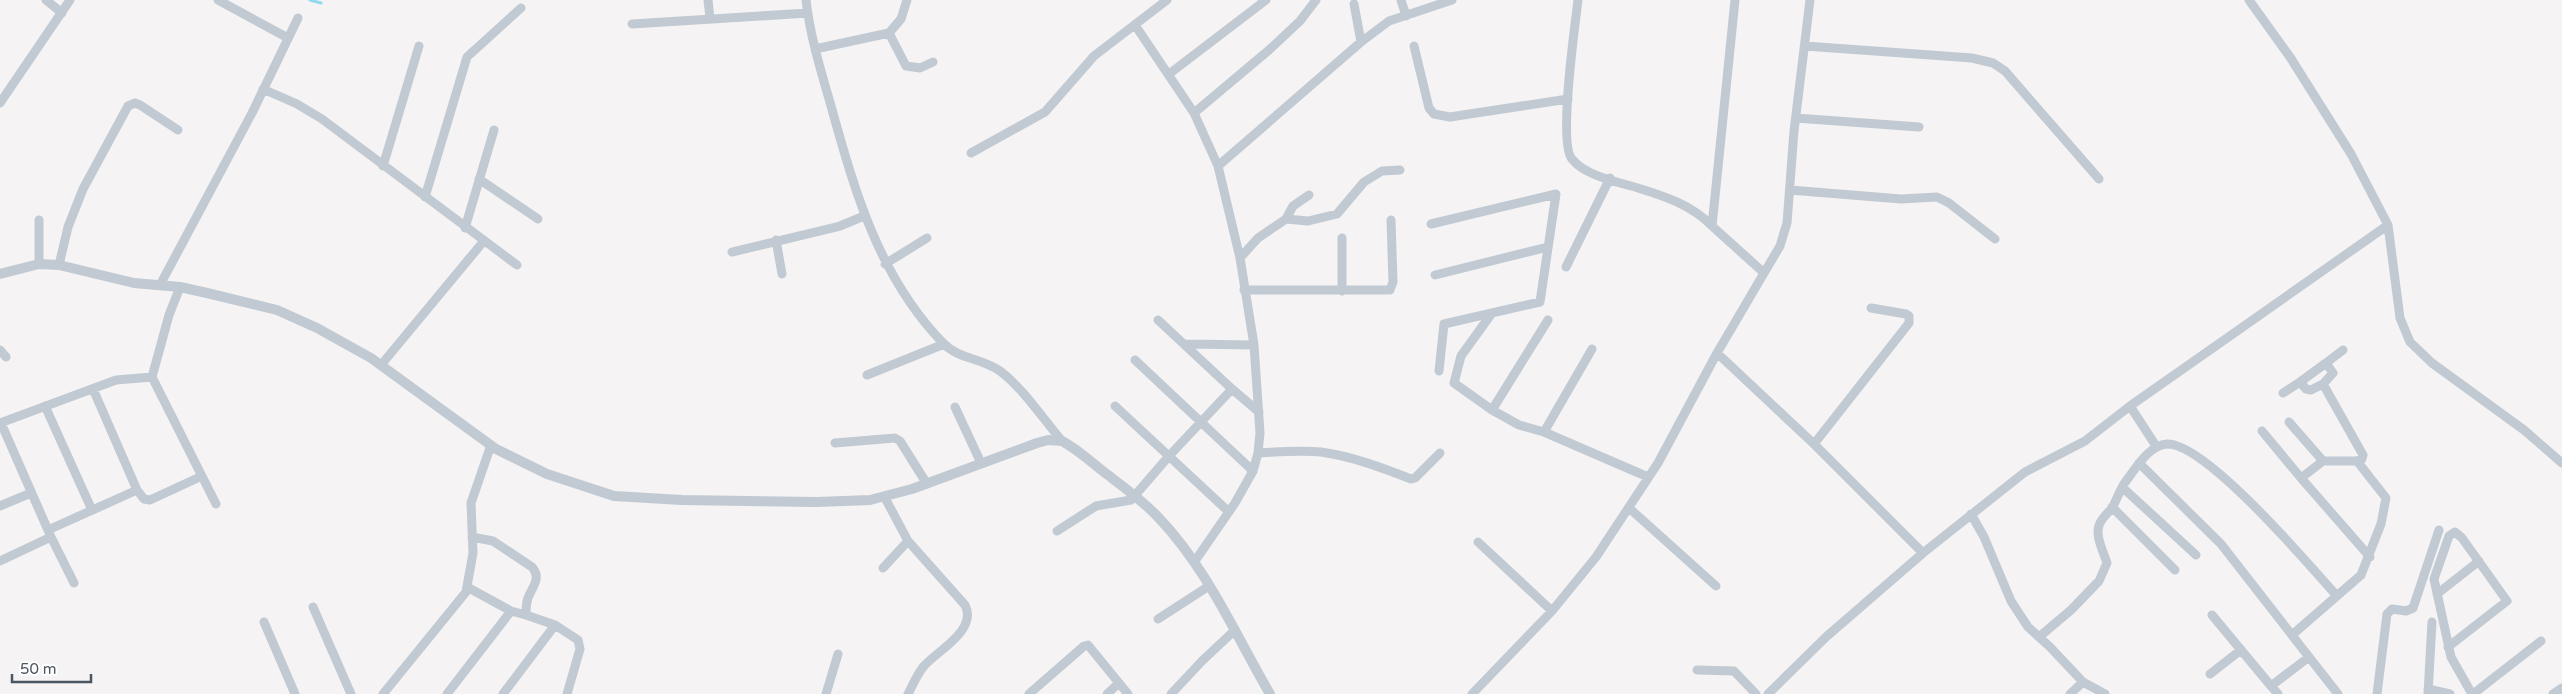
<svg xmlns="http://www.w3.org/2000/svg" width="2562" height="694" viewBox="0 0 2562 694" font-family="'Varela Round',sans-serif">
<style>
.lines{fill:none;stroke-linecap:round;stroke-linejoin:round}
.stream{stroke:#90daee;stroke-width:3}
.minor{stroke:#c1cad2;stroke-width:9}
.tertiary{stroke:#c1cad2;stroke-width:10}
</style>
<rect width="100%" height="100%" fill="#f5f3f3"/>
<g class="lines">
<path class="stream" d="M 310,0 L 321,3"/>
<path class="minor" d="M 46,0 L 62,13
M 218,0 L 288,38
M 708,0 L 710,18
M 806,0 C 810,36 821,71 831,106 C 855,192 879,277 943,343 C 958,359 982,358 1000,371 C 1022,387 1044,420 1062,441
M 1401,0 L 1406,16
M 1578,0 C 1575,26 1558,143 1572,159 C 1585,176 1618,182 1638,188 C 1664,196 1692,205 1712,226
M 1735,0 L 1712,226 L 1763,272
M 2249,0 L 2290,57 L 2351,154 L 2388,225 L 2400,318 L 2410,342 L 2432,363 L 2524,430 L 2562,463
M 632,24 L 808,13
M 1135,25 L 1194,113 L 1218,166 L 1240,258 L 1254,345 L 1260,433 L 1258,453 L 1253,471 L 1235,503 L 1195,561
M 889,33 L 906,66 L 920,68 L 933,62
M 1361,42 L 1389,21 L 1452,0
M 1414,46 L 1429,108 L 1434,114 L 1450,117 L 1568,99
M 1805,46 L 1972,58 L 1993,63 L 2005,71 L 2099,179
M 815,49 L 889,33 L 901,19 L 907,0
M 1169,74 L 1266,0
M 263,89 L 297,104 L 322,119 L 517,265
M 0,103 L 70,0
M 1194,113 L 1269,50 L 1300,21 L 1316,0
M 1796,118 L 1919,127
M 971,153 L 1045,112 L 1094,56 L 1167,0
M 383,166 L 419,46
M 1218,166 L 1361,42 L 1354,4
M 479,179 L 538,219
M 1790,190 L 1901,199 L 1937,197 L 1949,203 L 1995,239
M 425,197 L 467,57 L 521,8
M 1286,219 L 1293,206 L 1309,195
M 1431,224 L 1556,194 L 1540,302 L 1444,324 L 1439,371
M 465,228 L 494,130
M 1342,238 L 1342,291
M 776,240 L 782,274
M 732,252 L 840,226 L 864,216
M 1240,258 L 1258,238 L 1286,219 L 1308,221 L 1337,214 L 1364,182 L 1382,171 L 1400,170
M 39,264 L 39,220
M 885,264 L 927,238
M 59,265 L 68,227 L 83,189 L 128,106 L 135,103 L 140,105 L 178,130
M 1566,267 L 1610,178
M 1435,275 L 1548,247
M 160,285 L 252,113 L 298,18
M 180,287 L 169,315 L 152,377 L 216,504
M 1244,290 L 1390,290 L 1393,282 L 1391,220
M 1492,313 L 1461,356 L 1454,383 L 1492,410 L 1519,425 L 1544,432 L 1648,477
M 1185,344 L 1254,345
M 0,350 L 6,357
M 2343,350 L 2326,363 L 2333,373 L 2323,384 L 2363,455 L 2362,459 L 2357,461
M 1717,353 L 1814,444 L 1923,553
M 1135,360 L 1253,471
M 381,365 L 483,242
M 867,375 L 944,344
M 2300,382 L 2326,363
M 93,389 L 137,490
M 1232,389 L 1259,412
M 2283,393 L 2300,382 L 2306,389 L 2311,390 L 2323,384
M 45,406 L 92,510
M 1115,406 L 1229,512
M 2130,406 L 2156,446
M 955,407 L 981,463
M 1492,410 L 1548,320
M 2289,422 L 2323,461
M 0,423 L 116,380 L 152,377
M 2262,431 L 2301,478 L 2323,461 L 2357,461 L 2386,498 L 2381,524 L 2361,575 L 2292,635
M 1544,432 L 1592,349
M 835,443 L 895,438 L 900,441 L 927,484
M 1814,444 L 1909,323 L 1909,316 L 1906,314 L 1871,308
M 1258,453 C 1279,452 1300,450 1321,452 C 1351,456 1383,468 1411,479 L 1415,478 L 1440,453
M 2139,463 L 2221,544 L 2309,657
M 2301,478 L 2370,557
M 2122,487 L 2196,555
M 885,498 L 908,541 L 965,605 C 978,630 937,651 924,666 C 917,674 913,685 908,694
M 0,506 L 31,493
M 2112,507 L 2175,570
M 1629,508 L 1716,586
M 1971,514 L 1984,537 L 2011,601 L 2028,627 L 2050,647 L 2083,682 L 2105,694
M 48,530 L 137,490 L 144,499 L 150,500 L 202,476
M 1057,531 L 1096,506 L 1131,500 L 1169,456 L 1232,389 L 1158,320
M 51,537 L 74,583
M 472,537 L 493,541 L 532,567 C 542,578 532,587 528,598 C 526,603 526,609 526,615 L 555,625 L 578,640 L 580,649 L 567,694
M 1478,542 L 1552,611
M 0,561 L 51,537 L 1,423
M 883,568 L 908,541
M 467,587 L 511,611 L 526,615
M 2437,594 L 2479,561
M 313,607 L 351,694
M 2212,615 L 2271,686 L 2309,657 L 2338,694
M 1158,619 L 1209,586
M 264,622 L 295,694
M 2039,637 L 2071,610 L 2099,581 L 2107,563 C 2103,551 2094,534 2100,523 C 2103,517 2108,513 2112,508 C 2117,499 2120,489 2126,481 C 2136,468 2149,445 2167,444 C 2206,443 2309,565 2337,596
M 2448,647 L 2507,601 L 2462,538 L 2455,532 L 2449,536 L 2434,579 L 2451,657 L 2472,694
M 1697,670 L 1734,671 L 1756,694
M 2210,674 L 2241,650
M 2271,686 L 2278,694
M 2428,689 L 2450,694
M 383,694 L 466,592 L 473,553 L 471,503 L 491,445
M 447,694 L 511,611
M 503,694 L 555,625
M 826,694 L 838,654
M 1029,694 L 1084,646 L 1088,645 L 1128,694
M 1107,694 L 1119,683
M 1171,694 L 1202,661 L 1235,630
M 1472,694 L 1552,611 L 1596,557 L 1658,463 L 1717,353 L 1780,246 L 1787,223 L 1794,131 L 1810,0
M 1768,694 L 1826,637 L 1923,553 L 2025,472 L 2085,441 L 2130,406 L 2388,225
M 2070,694 L 2083,682
M 2377,694 L 2387,614 L 2392,609 L 2406,611 L 2413,608 L 2439,530
M 2428,694 L 2432,622
M 2473,694 L 2541,641
M 2553,694 L 2562,688"/>
<path class="tertiary" d="M 0,274 L 39,264 L 59,265 L 134,283 L 180,287 L 207,293 L 277,310 L 317,328 L 371,358 L 496,449 L 547,474 L 614,496 L 682,500 L 817,502 L 870,500 L 912,489 L 1037,443 L 1048,440 L 1062,441 C 1079,450 1093,464 1108,475 C 1125,488 1143,501 1158,517 C 1207,568 1235,634 1270,694"/>
</g>
<path d="M12 674v8h79v-8" fill="none" stroke="#4a5661" stroke-width="2.5"/>
<text x="20" y="674" font-size="15" fill="#4a5661" stroke="#ffffff" stroke-width="4" paint-order="stroke">50 m</text>
</svg>
